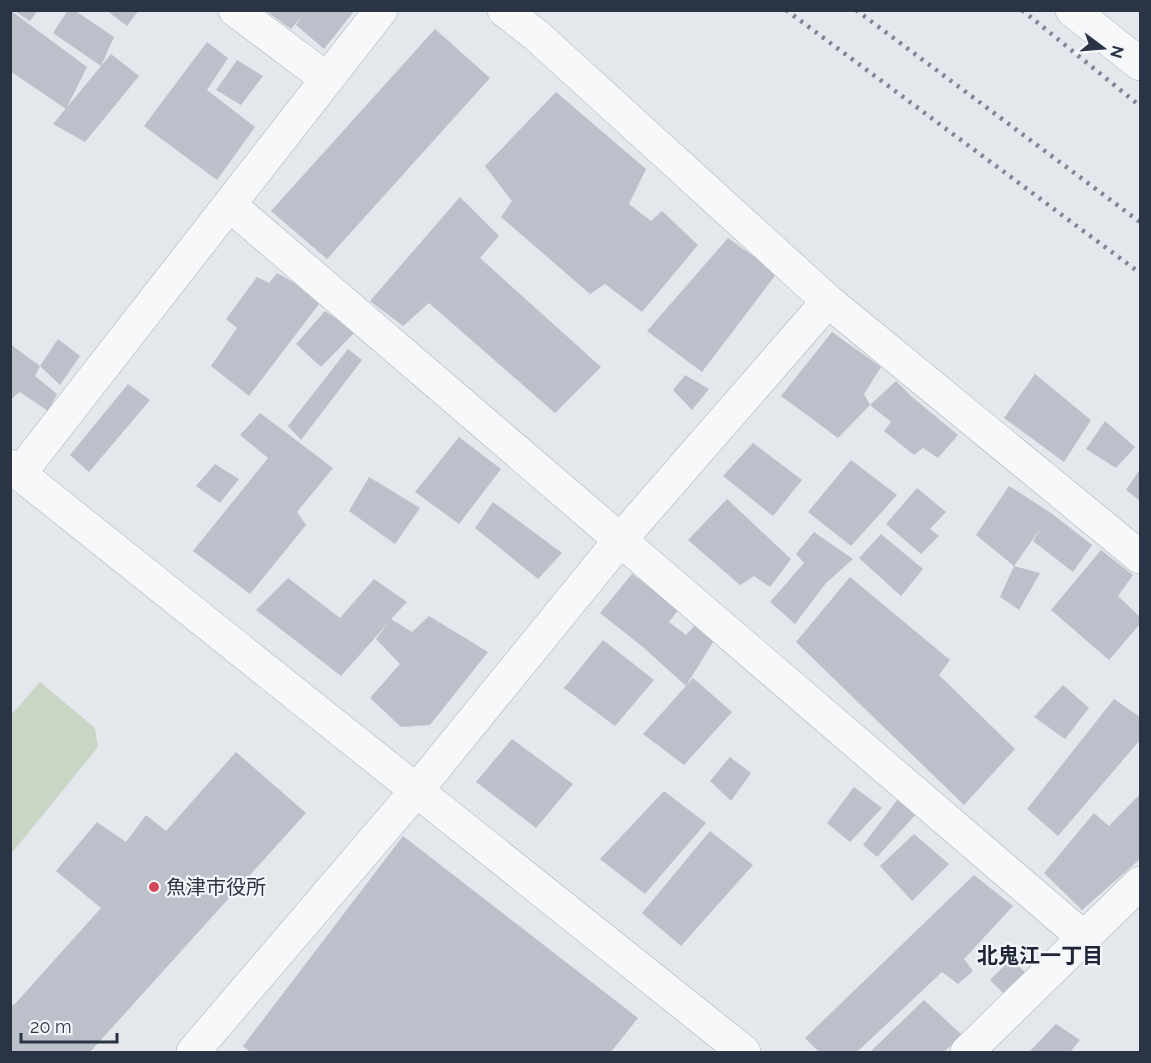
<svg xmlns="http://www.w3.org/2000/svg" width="1151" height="1063" viewBox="0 0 1151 1063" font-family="Raleway,'Noto Sans JP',sans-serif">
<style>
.green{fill:#c9d6c5}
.building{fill:#bbc0ca}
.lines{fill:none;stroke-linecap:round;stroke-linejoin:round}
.minor-casing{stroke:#a9aeb7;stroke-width:34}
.minor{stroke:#f7f8fa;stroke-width:33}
.rail{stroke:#7d8696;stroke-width:4.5;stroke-dasharray:3 6;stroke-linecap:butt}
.poi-dot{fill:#d1495b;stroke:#f4f6f9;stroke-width:2}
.labels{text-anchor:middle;stroke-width:4.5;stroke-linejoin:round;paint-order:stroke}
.poi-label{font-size:20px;fill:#2b3445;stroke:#f4f6f9;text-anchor:start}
.neighbourhood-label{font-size:21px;font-weight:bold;fill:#1d2536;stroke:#f4f6f9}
</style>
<rect width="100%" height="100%" fill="#e4e7ec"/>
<path class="green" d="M 40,682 L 95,728 L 98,747 L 11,854 L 11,712 L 13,713 Z"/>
<path class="building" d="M 10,10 L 87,67 L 66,109 L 10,71 Z
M 13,10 L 38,10 L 30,21 Z
M 68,10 L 74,10 L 114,37 L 101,66 L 53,33 Z
M 106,10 L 139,10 L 127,26 Z
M 265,10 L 355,10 L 324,49 L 296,25 L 301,17 L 291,29 Z
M 435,29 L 490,78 L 327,259 L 271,211 Z
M 207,42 L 228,58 L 207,90 L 255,127 L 217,180 L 144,126 Z
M 111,54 L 139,76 L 85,142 L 53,124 Z
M 237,60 L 263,76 L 241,105 L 216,90 Z
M 556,92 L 646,169 L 629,204 L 651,221 L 662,211 L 698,245 L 642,312 L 605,284 L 590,294 L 501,217 L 512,201 L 485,166 Z
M 460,197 L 499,236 L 480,258 L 601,367 L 555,413 L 429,303 L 403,326 L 370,301 Z
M 728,238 L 777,273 L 702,372 L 647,331 Z
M 277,273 L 293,282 L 319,304 L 249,396 L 211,366 L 237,328 L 226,319 L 257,277 L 269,283 Z
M 325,311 L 355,332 L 321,367 L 296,344 Z
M 832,332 L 881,367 L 864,394 L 870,405 L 838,438 L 781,396 Z
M 58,339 L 80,356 L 60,385 L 40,366 Z
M 10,344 L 40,366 L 35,376 L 57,394 L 48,411 L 20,392 L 10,400 Z
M 348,349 L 362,360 L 301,440 L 288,426 Z
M 1035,374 L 1091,420 L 1064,462 L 1004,418 Z
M 685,375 L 709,389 L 692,410 L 673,390 Z
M 896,381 L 912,397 L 958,435 L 938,458 L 923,448 L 914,455 L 884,431 L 891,422 L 870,405 Z
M 128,384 L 150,400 L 89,472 L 70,455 Z
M 260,413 L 333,468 L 297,512 L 306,525 L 250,594 L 193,551 L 268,458 L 240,435 Z
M 1105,421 L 1135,447 L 1116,468 L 1086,449 Z
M 459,437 L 501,469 L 459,524 L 415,492 Z
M 753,443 L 802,480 L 773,516 L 723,476 Z
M 851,460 L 897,495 L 851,546 L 808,512 Z
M 215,464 L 239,479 L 220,503 L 196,486 Z
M 1140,469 L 1140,501 L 1126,490 Z
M 369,477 L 420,508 L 395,544 L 349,511 Z
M 1009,486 L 1051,513 L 1092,545 L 1073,572 L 1033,541 L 1042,526 L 1014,566 L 976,535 Z
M 917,488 L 946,512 L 930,529 L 939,536 L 921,554 L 886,524 Z
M 727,499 L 791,559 L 770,587 L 754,576 L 740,585 L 688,540 Z
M 493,502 L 562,553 L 538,579 L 475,528 Z
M 814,532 L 853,559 L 826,583 L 795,624 L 770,602 L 804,563 L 796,554 Z
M 881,534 L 923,569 L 901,596 L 859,558 Z
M 1101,550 L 1133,575 L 1118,596 L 1140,617 L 1140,624 L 1109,660 L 1051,610 Z
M 1014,566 L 1040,573 L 1019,610 L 1000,597 Z
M 632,574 L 679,609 L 669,622 L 686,635 L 697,623 L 716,637 L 686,686 L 693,678 L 732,712 L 684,765 L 643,734 L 686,686 L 644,648 L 600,613 Z
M 850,577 L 950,660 L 939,675 L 1015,749 L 964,805 L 796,642 Z
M 288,578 L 340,618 L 374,579 L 407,602 L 391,619 L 412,632 L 429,616 L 488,652 L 430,725 L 401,727 L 370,698 L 400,664 L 376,639 L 389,622 L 341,676 L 256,610 Z
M 603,640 L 654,680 L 615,726 L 564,688 Z
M 1063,685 L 1089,708 L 1065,739 L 1034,717 Z
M 1114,699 L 1140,717 L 1140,740 L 1058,836 L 1027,809 Z
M 512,739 L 573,784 L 536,828 L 476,782 Z
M 236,752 L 306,813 L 90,1052 L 10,1052 L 10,1004 L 14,1005 L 101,908 L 56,871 L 97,822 L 126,842 L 146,815 L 166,831 Z
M 730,757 L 751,773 L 731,801 L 710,781 Z
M 854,787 L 882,808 L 850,842 L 827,823 Z
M 664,791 L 706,823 L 645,894 L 600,859 Z
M 1139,795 L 1140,797 L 1140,859 L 1082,910 L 1044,873 L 1094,813 L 1109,826 Z
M 898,799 L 917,813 L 877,857 L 863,845 Z
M 710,831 L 753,865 L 681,946 L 642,913 Z
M 914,834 L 949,864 L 912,901 L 880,866 Z
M 403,836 L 638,1018 L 611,1052 L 250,1052 L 243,1046 Z
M 974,875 L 1013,906 L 964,959 L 973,971 L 958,984 L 942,972 L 857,1052 L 819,1052 L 805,1038 Z
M 1011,959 L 1026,973 L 1003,993 L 990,980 Z
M 924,1000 L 962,1035 L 944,1052 L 870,1052 Z
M 1056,1024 L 1080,1040 L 1070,1052 L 1029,1052 Z"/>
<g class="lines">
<defs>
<path id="minor" d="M 235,10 L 327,79
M 504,10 L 536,35 L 828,301 L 1140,557
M 1072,10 L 1140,64
M 231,206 L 1083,937
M 10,466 L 744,1052
M 20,473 L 381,10
M 193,1052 L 416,791 L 621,539 L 828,301
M 967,1052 L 1140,883"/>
</defs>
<use href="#minor" class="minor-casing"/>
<use href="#minor" class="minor"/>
<path class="rail" d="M 786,10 L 1140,273
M 856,10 L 1140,222
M 1022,10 L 1140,106"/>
</g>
<circle class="poi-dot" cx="154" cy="887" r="6"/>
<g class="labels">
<g class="poi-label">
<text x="166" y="894">魚津市役所</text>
</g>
<g class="neighbourhood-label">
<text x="1040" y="963">北鬼江一丁目</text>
</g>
</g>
<rect width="1151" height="1063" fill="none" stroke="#2b3445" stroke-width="24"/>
<g transform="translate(1103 48) rotate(106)" stroke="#f4f6f9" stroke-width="4.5" paint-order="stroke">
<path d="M0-4.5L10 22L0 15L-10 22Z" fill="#2b3445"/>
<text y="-9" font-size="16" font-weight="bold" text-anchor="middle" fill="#2b3445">N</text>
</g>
<path d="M21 1033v9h96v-9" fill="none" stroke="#2b3445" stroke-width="3"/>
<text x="30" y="1033" font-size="18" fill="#2b3445" stroke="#f4f6f9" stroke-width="4.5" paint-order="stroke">20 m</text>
</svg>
